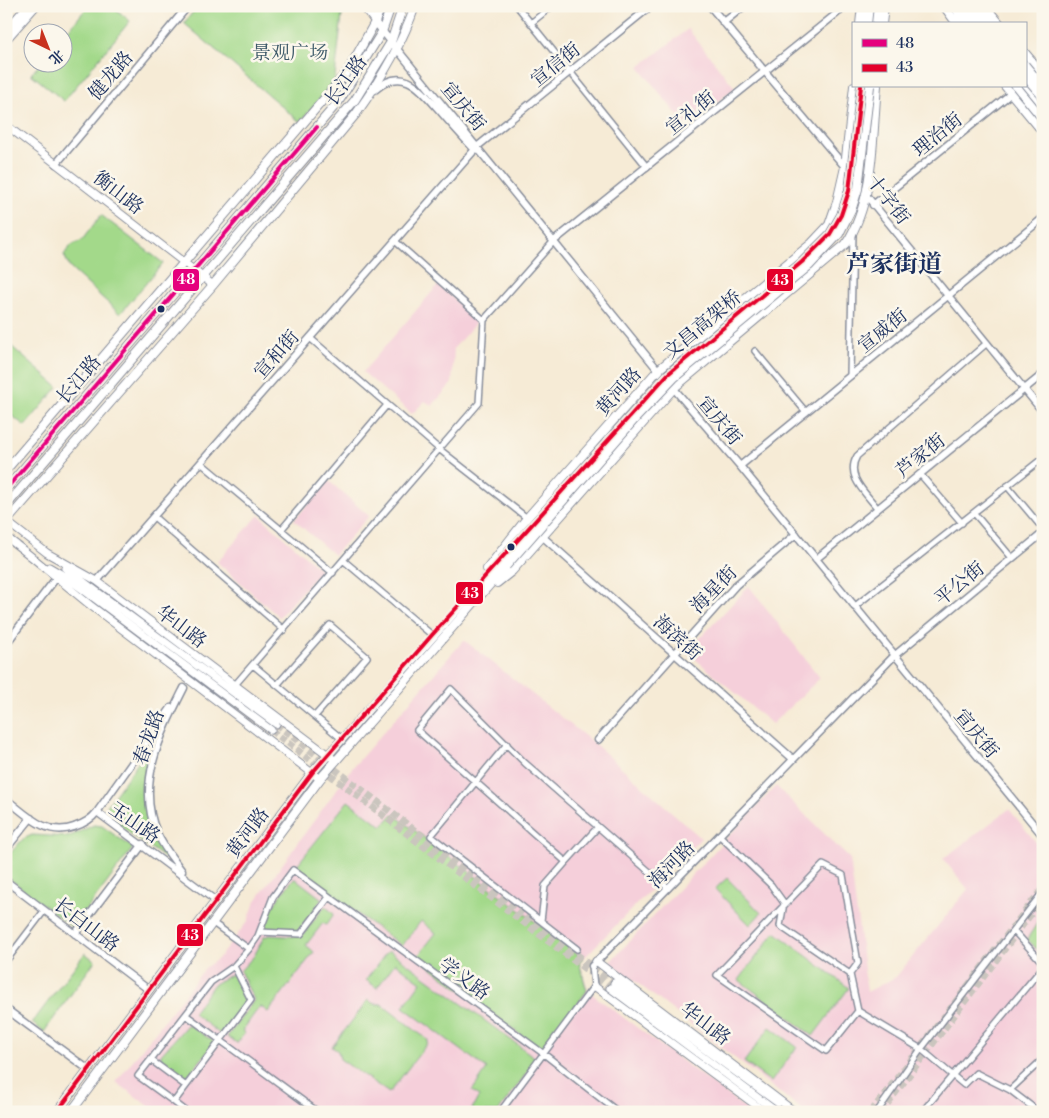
<svg xmlns="http://www.w3.org/2000/svg" width="1049" height="1118" viewBox="0 0 1049 1118" font-family="'Libre Bodoni','Noto Serif SC',serif">
<style>
.built{fill:#f5cfda}
.green{fill:#a3d98a;stroke:#5f8474}
.lines{fill:none;stroke-linecap:round;stroke-linejoin:round}
.secondary-tunnel{stroke:#cac5be;stroke-width:7;stroke-dasharray:7 3.5;stroke-linecap:butt}
.minor-casing{stroke:#888d9a;stroke-width:8}
.tertiary-casing{stroke:#888d9a;stroke-width:9}
.secondary-casing{stroke:#888d9a;stroke-width:9}
.primary-casing{stroke:#888d9a;stroke-width:10}
.trunk-casing{stroke:#888d9a;stroke-width:10}
.minor{stroke:#fff;stroke-width:5}
.tertiary{stroke:#fff;stroke-width:6}
.secondary{stroke:#fff;stroke-width:7}
.primary{stroke:#fff;stroke-width:8}
.trunk{stroke:#fff;stroke-width:8}
.trunk-bridge-casing{stroke:#888d9a;stroke-width:10;stroke-linecap:butt}
.trunk-bridge{stroke:#fff;stroke-width:8}
.bus-1-casing{stroke:#fbf7ec;stroke-width:8}
.bus-2-casing{stroke:#fbf7ec;stroke-width:8}
.bus-1{stroke:#e5007d;stroke-width:4}
.bus-2{stroke:#e4002b;stroke-width:4}
.bus-dot{fill:#1b2f5e;stroke:#fbf7ec;stroke-width:2}
.labels{text-anchor:middle;stroke-width:5;stroke-linejoin:round;paint-order:stroke}
.park-label{font-size:19px;fill:#3d5a69;stroke:#fbf7ec}
.street-label{font-size:19px;fill:#1b2f5e;stroke:#fbf7ec}
.district-label{font-size:24px;font-weight:bold;fill:#1b2f5e;stroke:#fbf7ec}
.line-badge{stroke:#fbf7ec;stroke-width:2}
.badge-label{font-size:14px;text-anchor:middle;font-weight:bold;fill:#fff}
</style>
<rect width="100%" height="100%" fill="#fbf7ec"/>
<filter id="ink" filterUnits="userSpaceOnUse"><feTurbulence type="fractalNoise" baseFrequency=".02" numOctaves="2"/><feDisplacementMap in="SourceGraphic" scale="10" xChannelSelector="R" yChannelSelector="G"/><feConvolveMatrix kernelMatrix="1 2 1 2 8 2 1 2 1" color-interpolation-filters="sRGB"/></filter>
<filter id="wash" filterUnits="userSpaceOnUse"><feTurbulence type="fractalNoise" baseFrequency=".0096" numOctaves="4" result="noise"/><feDisplacementMap in="SourceGraphic" scale="20" xChannelSelector="R" yChannelSelector="G"/><feGaussianBlur stdDeviation="1.12" result="paint"/><feColorMatrix in="noise" values="0 0 0 0 0 0 0 0 0 0 0 0 0 0 0 0 0 1.4 0 .05"/><feComposite in="paint" operator="in"/></filter>
<g filter="url(#wash)">
<rect width="100%" height="100%" fill="#f6ebd6"/>
<path class="built" d="M 688,29 L 735,88 L 686,126 L 639,67 Z
M 438,285 L 478,320 L 454,348 L 452,383 L 432,406 L 425,401 L 412,414 L 363,372 Z
M 329,481 L 369,516 L 334,555 L 294,520 Z
M 259,515 L 321,570 L 279,617 L 217,562 Z
M 749,586 L 820,678 L 772,724 L 687,652 Z
M 464,640 L 595,744 L 701,838 L 580,962 L 588,991 L 750,1112 L 157,1112 L 116,1082 L 206,967 L 218,959 L 248,921 L 255,902 L 353,767 Z
M 776,786 L 850,859 L 867,992 L 896,977 L 968,889 L 943,859 L 1009,809 L 1043,851 L 1043,1112 L 805,1112 L 610,962 Z"/>
<path class="green" d="M 88,6 L 112,6 L 130,21 L 64,101 L 31,74 L 41,63 L 62,62 L 63,37 Z
M 198,6 L 343,6 L 335,77 L 331,86 L 300,122 L 184,23 Z
M 101,215 L 163,263 L 120,314 L 70,268 L 64,255 L 70,246 L 82,240 Z
M 6,346 L 11,346 L 58,387 L 25,426 L 6,411 Z
M 148,749 L 150,751 C 142,797 142,814 167,855 L 165,858 C 149,846 111,825 107,806 Z
M 348,801 L 382,826 L 393,814 L 583,958 L 579,962 L 587,991 L 542,1051 L 417,957 L 436,933 L 421,921 L 402,946 L 296,869 L 293,870 Z
M 94,825 L 102,826 L 133,848 L 73,928 L 6,876 L 6,858 L 23,839 L 32,835 L 68,837 Z
M 727,878 L 761,913 L 750,925 L 715,889 Z
M 293,879 L 296,879 L 322,899 L 298,931 L 270,930 L 266,927 C 267,910 283,893 293,879 Z
M 325,906 L 334,914 L 326,925 L 323,923 L 306,945 L 314,952 L 268,1012 L 260,1006 L 242,1031 L 245,1033 L 237,1043 L 227,1037 L 254,1000 L 240,971 L 254,956 L 264,937 L 269,935 L 301,937 Z
M 1043,914 L 1043,956 L 1027,939 Z
M 775,932 L 849,988 L 813,1036 L 739,980 Z
M 390,951 L 537,1059 L 498,1112 L 476,1112 L 472,1109 L 479,1096 L 472,1091 L 487,1069 L 403,1007 L 421,982 L 395,963 L 377,988 L 366,980 L 386,953 Z
M 85,953 L 95,961 L 44,1032 L 32,1023 Z
M 232,974 L 236,976 L 246,1000 L 244,1005 L 220,1034 L 193,1013 L 214,984 Z
M 368,1000 L 374,1004 L 381,1004 L 428,1040 L 427,1044 L 389,1093 L 340,1059 L 338,1051 L 332,1047 Z
M 187,1025 L 189,1025 L 213,1041 L 214,1044 L 186,1078 L 161,1060 L 161,1055 Z
M 770,1027 L 797,1047 L 771,1082 L 744,1062 Z"/>
</g>
<g filter="url(#ink)">
<g class="lines">
<path class="secondary-tunnel" d="M 276,724 L 614,983
M 271,730 L 610,988
M 871,1112 L 1043,888
M 881,1112 L 1043,898"/>
<defs>
<path id="minor" d="M 517,6 L 647,167
M 531,23 L 552,6
M 395,241 L 484,320
M 310,338 L 439,449 L 527,518
M 755,351 L 806,412
M 850,376 L 853,233
M 201,463 L 333,573
M 920,474 L 962,523
M 1007,486 L 1043,529
M 878,509 C 865,492 845,476 857,456 L 987,343
M 974,513 L 1012,558
M 154,517 L 284,630
M 281,530 L 387,405
M 343,560 L 432,635
M 854,607 L 1043,458
M 253,665 L 342,739
M 277,685 L 330,625 L 367,657 L 315,716
M 234,686 L 479,403 L 484,320 L 554,241
M 507,744 L 431,836 L 577,949
M 598,827 L 566,862 L 417,730 L 451,689 L 525,763 L 668,888
M 719,835 L 771,885 L 784,903 L 780,926 L 850,974 L 858,1011 L 921,1049 L 964,1085 L 976,1073 L 1010,1090 L 1043,1059
M 1037,900 L 1043,908
M 541,921 L 545,886 L 566,862
M 213,923 L 249,949
M 1014,931 L 1043,963
M 260,932 L 301,934 L 329,897
M 6,961 L 44,911
M 850,974 L 858,963 L 843,875 L 823,865 L 717,975 L 826,1051 L 858,1011
M 186,1015 L 318,1112
M 151,1060 L 186,1086
M 1010,1090 L 1039,1112
M 174,1102 L 138,1076 L 211,982 L 234,966 L 249,949 L 258,936 L 273,897 L 293,870 L 544,1054 L 618,1112
M 187,1112 L 174,1102 L 251,1000 L 234,966
M 500,1112 L 594,986 L 592,966
M 877,1112 L 921,1049 L 1043,892
M 922,1112 L 1043,967"/>
<path id="tertiary" d="M 710,6 L 846,168
M 375,22 L 658,370 L 740,466 L 1043,836
M 723,23 L 744,6
M 375,90 C 404,64 421,90 441,112 C 452,125 463,137 475,150
M 56,164 L 188,6
M 857,184 L 1043,412
M 873,205 L 1014,91
M 554,241 L 846,6
M 740,466 L 1043,218
M 543,537 L 793,759
M 816,559 L 1043,374
M 97,581 L 478,146 L 651,6
M 6,644 L 56,578
M 598,740 L 736,585 L 796,534
M 6,799 C 27,815 46,837 74,827 C 83,824 91,820 97,812 L 216,901
M 97,812 L 171,708
M 6,849 L 31,818
M 182,871 C 173,859 163,847 157,833 C 135,783 162,732 184,688
M 6,881 L 149,990
M 75,934 L 143,844
M 592,966 L 894,656 L 1043,533
M 6,1009 L 89,1070"/>
<path id="secondary" d="M 363,6 L 375,22
M 6,30 L 27,6
M 6,40 L 36,6
M 6,125 L 213,285
M 6,521 L 47,553 L 97,581 L 336,761
M 6,537 C 35,558 61,582 90,605 L 320,779
M 49,567 L 66,577 L 271,730
M 65,568 L 276,724
M 596,961 L 795,1112
M 614,983 L 778,1103
M 594,986 L 765,1112
M 610,988 L 777,1112"/>
<path id="primary" d="M 860,24 L 862,6
M 882,24 L 884,6
M 6,470 L 348,71 L 375,22 L 381,6
M 6,489 L 339,101 L 382,32 L 391,6
M 6,506 L 355,100 L 391,42 L 403,6
M 6,522 L 213,285 L 356,114 C 379,82 402,45 415,6
M 487,569 L 527,518 L 658,370 L 812,243 L 829,225 L 837,202 L 845,167 L 854,86
M 497,583 L 512,571 L 674,388 L 846,244 C 875,199 872,138 877,86
M 57,1112 L 312,773 L 501,560
M 71,1112 L 320,779 L 506,566"/>
<path id="trunk" d="M 944,6 L 957,24
M 959,6 L 974,24
M 969,6 L 983,24
M 975,6 L 992,24
M 985,6 L 1000,24
M 957,10 L 966,24
M 867,24 L 869,6
M 876,24 L 878,6
M 1025,53 L 1043,74
M 1005,86 L 1043,132
M 1025,86 L 1043,108"/>
</defs>
<use href="#minor" class="minor-casing"/>
<use href="#tertiary" class="tertiary-casing"/>
<use href="#secondary" class="secondary-casing"/>
<use href="#primary" class="primary-casing"/>
<use href="#trunk" class="trunk-casing"/>
<use href="#minor" class="minor"/>
<use href="#tertiary" class="tertiary"/>
<use href="#secondary" class="secondary"/>
<use href="#primary" class="primary"/>
<use href="#trunk" class="trunk"/>
<defs>
<path id="trunk-bridge" d="M 1025,65 L 1043,87
M 1025,76 L 1043,97
M 1016,86 L 1043,119
M 501,560 L 668,374 L 802,262 L 830,234 L 841,215 L 849,191 L 861,86
M 506,566 L 634,420 L 674,378 L 809,266 L 839,234 L 852,208 L 858,189 L 870,86"/>
</defs>
<use href="#trunk-bridge" class="trunk-bridge-casing"/>
<use href="#trunk-bridge" class="trunk-bridge"/>
<defs>
<path id="bus-1" d="M 6,489 L 317,127"/>
<path id="bus-2" d="M 57,1112 L 312,773 L 432,635 L 668,374 L 802,262 L 830,234 L 841,215 L 849,191 L 861,86"/>
</defs>
<use href="#bus-1" class="bus-1-casing"/>
<use href="#bus-2" class="bus-2-casing"/>
<use href="#bus-1" class="bus-1"/>
<use href="#bus-2" class="bus-2"/>
</g>
</g>
<g class="bus-dot">
<circle cx="161" cy="309" r="4.5"/>
<circle cx="511" cy="547" r="4.5"/>
</g>
<g class="labels">
<g class="park-label">
<text x="290" y="59">景观广场</text>
</g>
<g class="street-label">
<text transform="translate(555 64) rotate(-39)" y="7">宣信街</text>
<text transform="translate(110 75) rotate(-50)" y="7">健龙路</text>
<text transform="translate(345 80) rotate(-54)" y="7">长江路</text>
<text transform="translate(464 106) rotate(50)" y="7">宣庆街</text>
<text transform="translate(690 112) rotate(-39)" y="7">宣礼街</text>
<text transform="translate(937 134) rotate(-39)" y="7">理治街</text>
<text transform="translate(119 192) rotate(38)" y="7">衡山路</text>
<text transform="translate(889 199) rotate(52)" y="7">十字街</text>
<text transform="translate(702 324) rotate(-40)" y="7">文昌高架桥</text>
<text transform="translate(882 330) rotate(-39)" y="7">宣威街</text>
<text transform="translate(276 354) rotate(-49)" y="7">宣和街</text>
<text transform="translate(78 379) rotate(-50)" y="7">长江路</text>
<text transform="translate(618 391) rotate(-48)" y="7">黄河路</text>
<text transform="translate(720 420) rotate(50)" y="7">宣庆街</text>
<text transform="translate(920 455) rotate(-39)" y="7">芦家街</text>
<text transform="translate(959 583) rotate(-39)" y="7">平公街</text>
<text transform="translate(713 589) rotate(-46)" y="7">海星街</text>
<text transform="translate(182 626) rotate(37)" y="7">华山路</text>
<text transform="translate(678 637) rotate(42)" y="7">海滨街</text>
<text transform="translate(977 733) rotate(50)" y="7">宣庆街</text>
<text transform="translate(148 737) rotate(-71)" y="7">春龙路</text>
<text transform="translate(135 822) rotate(34)" y="7">玉山路</text>
<text transform="translate(247 832) rotate(-53)" y="7">黄河路</text>
<text transform="translate(671 864) rotate(-46)" y="7">海河路</text>
<text transform="translate(87 924) rotate(37)" y="7">长白山路</text>
<text transform="translate(465 978) rotate(36)" y="7">学义路</text>
<text transform="translate(706 1023) rotate(37)" y="7">华山路</text>
</g>
<g class="district-label">
<text x="894" y="272">芦家街道</text>
</g>
</g>
<g class="line-badge">
<rect x="172" y="268" width="28" height="24" rx="5" fill="#e5007d"/>
<rect x="766" y="268" width="28" height="24" rx="5" fill="#e4002b"/>
<rect x="455" y="581" width="29" height="24" rx="5" fill="#e4002b"/>
<rect x="176" y="923" width="28" height="24" rx="5" fill="#e4002b"/>
</g>
<g class="badge-label">
<text x="186" y="284">48</text>
<text x="780" y="285">43</text>
<text x="470" y="598">43</text>
<text x="190" y="940">43</text>
</g>
<rect width="1049" height="1118" fill="none" stroke="#fbf7ec" stroke-width="25"/>
<rect x="852" y="22" width="175" height="65" fill="#fbf7ec" stroke="#a1a7b3"/>
<rect x="862" y="39" width="25" height="8" fill="#e5007d" stroke="#a1a7b3"/>
<text x="896" y="48" font-size="15" fill="#1b2f5e">48</text>
<rect x="862" y="64" width="25" height="8" fill="#e4002b" stroke="#a1a7b3"/>
<text x="896" y="72" font-size="15" fill="#1b2f5e">43</text>
<g transform="translate(48 48) rotate(137)"><circle r="24" fill="#fbf7ec" stroke="#a1a7b3"/>
<path d="M0-4L9 19L0 12L-9 19Z" fill="#c8321e"/>
<text y="-8" font-size="14" font-weight="bold" text-anchor="middle" fill="#1b2f5e">北</text>
</g>
</svg>
